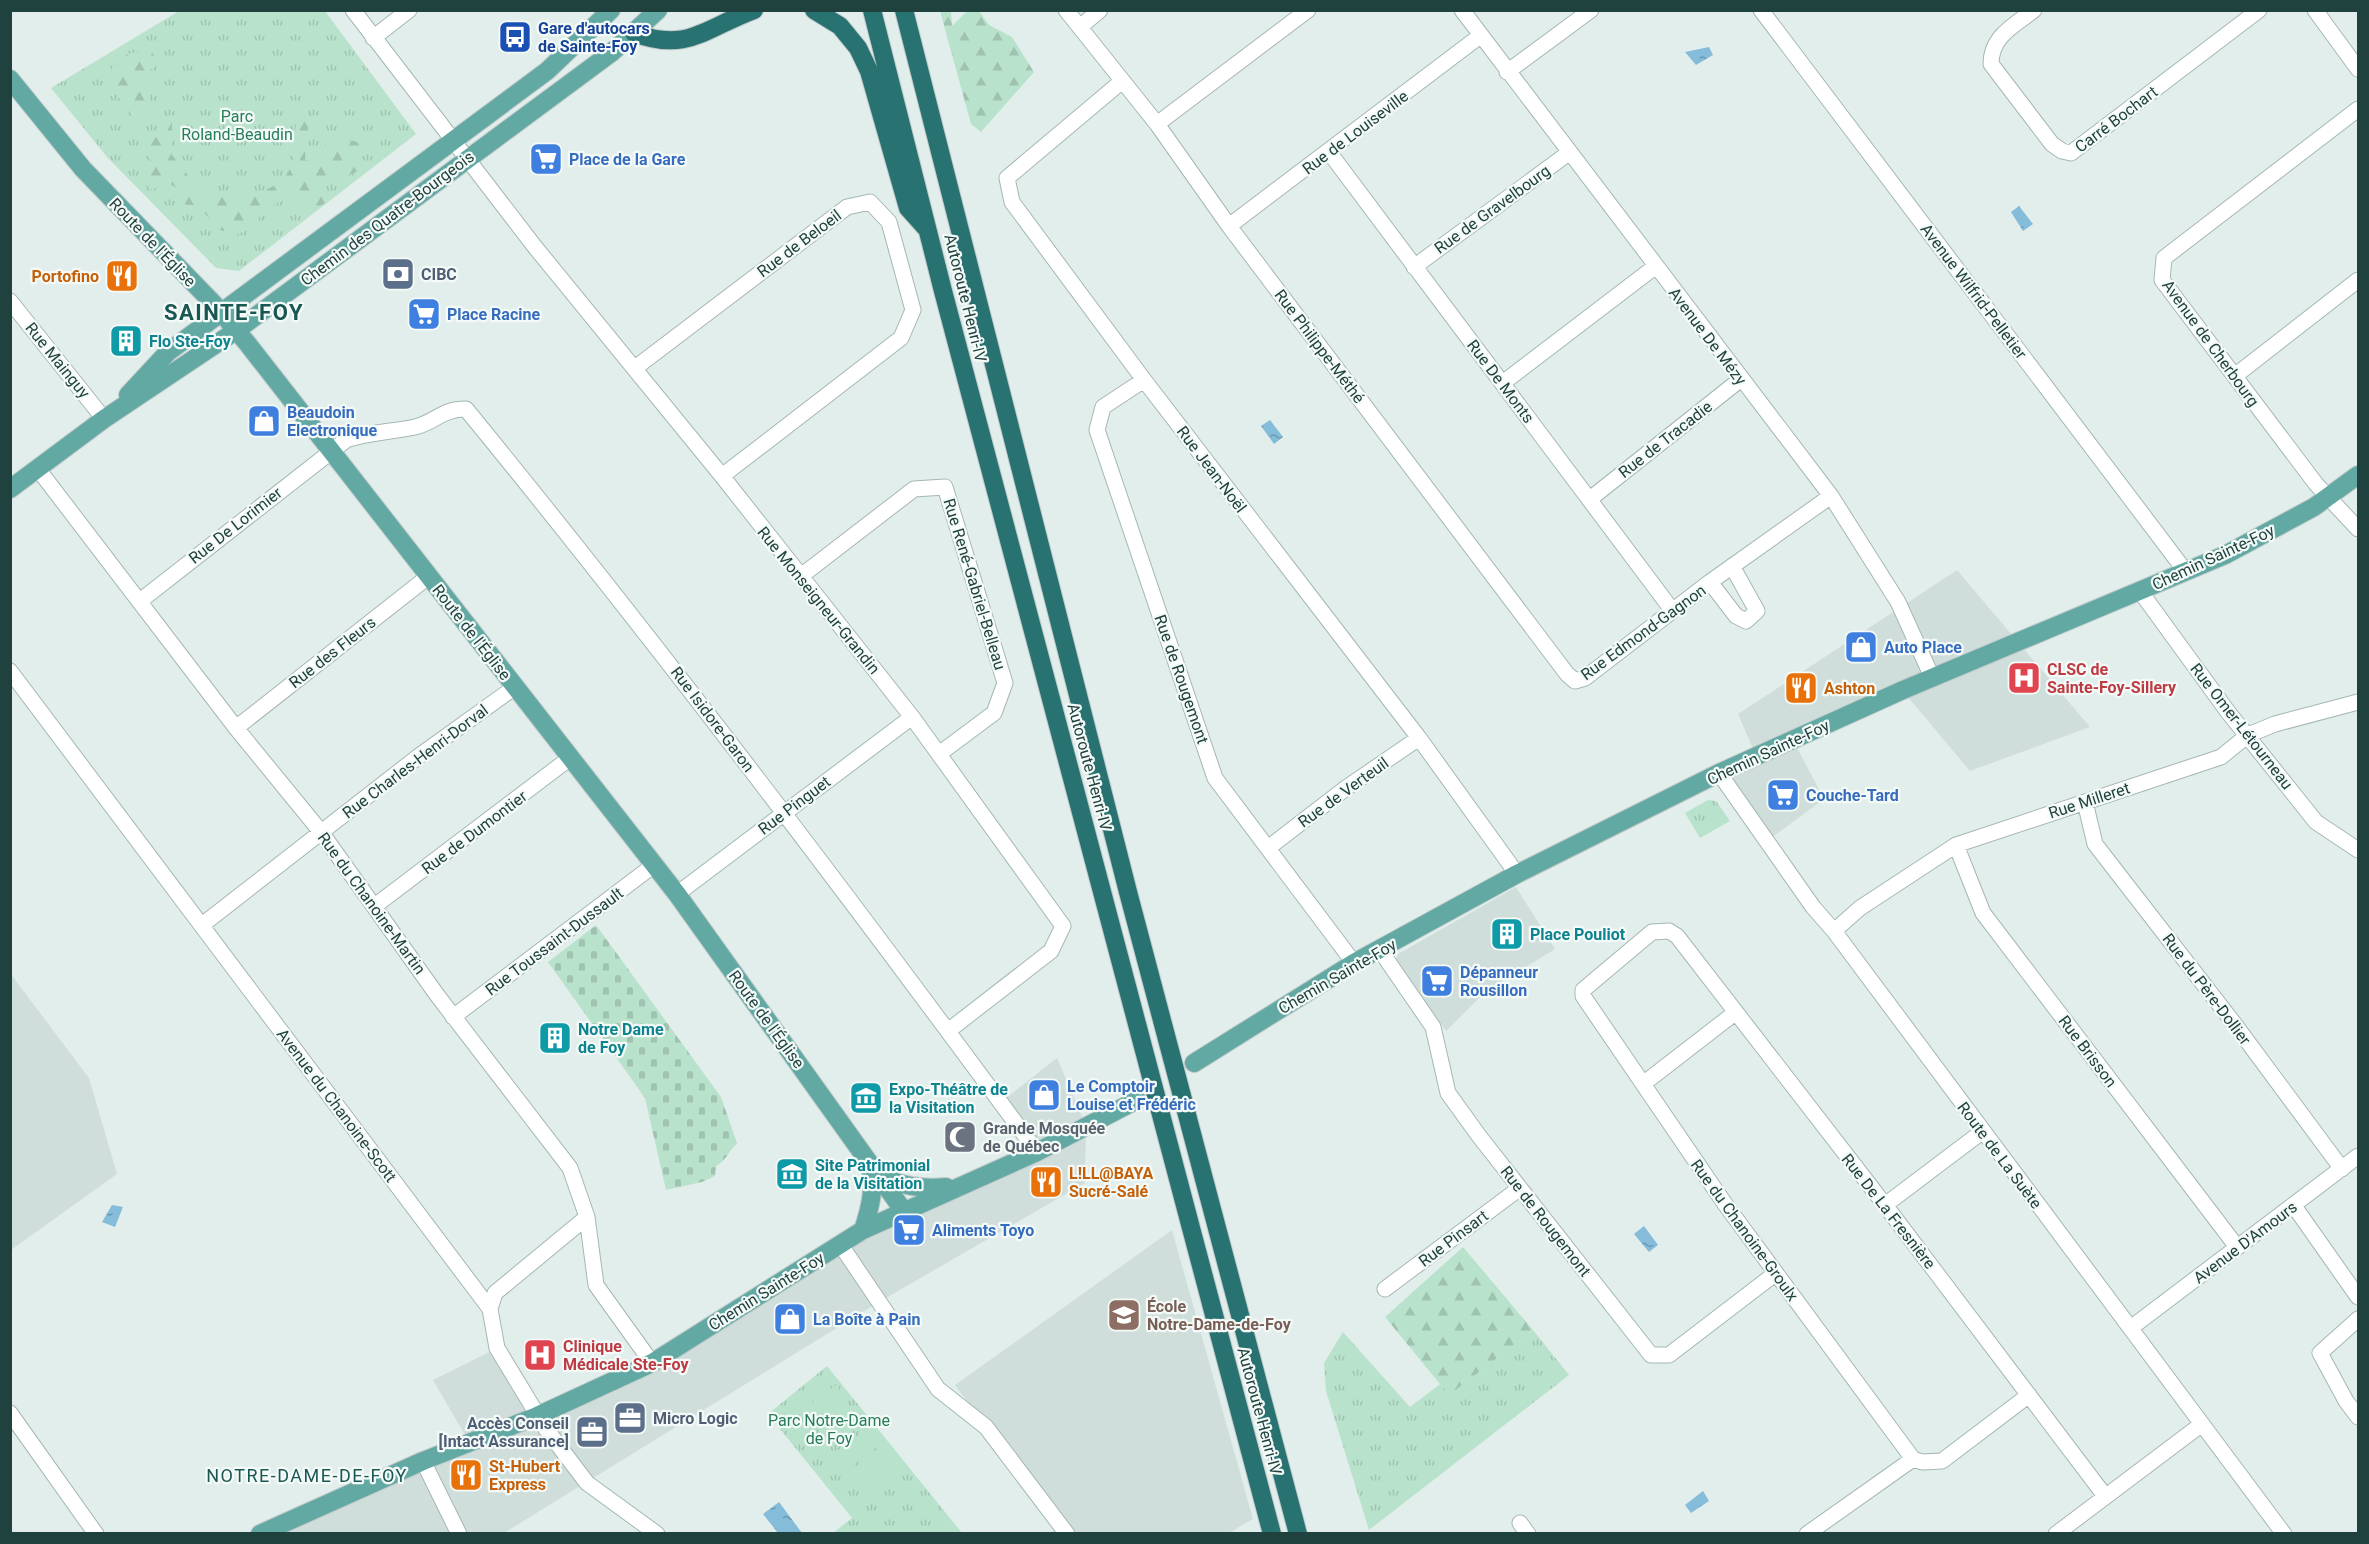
<svg xmlns="http://www.w3.org/2000/svg" width="2369" height="1544" viewBox="0 0 2369 1544" font-family="Roboto,sans-serif">
<style>
.built{fill:#d0dedb}
.grass{fill:url(#grass-tufts)}
.forest{fill:url(#forest-firs)}
.cemetery{fill:url(#cemetery-stones)}
.pitch{fill:#b9e2cc}
.water{fill:url(#water-ripples)}
.lines{fill:none;stroke-linecap:round;stroke-linejoin:round}
.minor-casing{stroke:#a4b7b4;stroke-width:17}
.major-casing{stroke:#c1cac9;stroke-width:20}
.highway-casing{stroke:#c1cac9;stroke-width:20}
.minor{stroke:#fff;stroke-width:15}
.major{stroke:#62a9a4;stroke-width:18}
.highway{stroke:#287271;stroke-width:18}
.labels{text-anchor:middle;stroke-width:4.5;stroke-linejoin:round;paint-order:stroke}
.transit-label{font-size:16px;font-weight:bold;fill:#164399;stroke:#f4faf8;text-anchor:start}
.park-label{font-size:16px;fill:#257e58;stroke:#f4faf8}
.street-label{font-size:16px;fill:#20423f;stroke:#f4faf8}
.shop-label{font-size:16px;font-weight:bold;fill:#366cbe;stroke:#f4faf8;text-anchor:start}
.service-label{font-size:16px;font-weight:bold;fill:#4e5e75;stroke:#f4faf8;text-anchor:start}
.food-label{font-size:16px;font-weight:bold;fill:#c56008;stroke:#f4faf8;text-anchor:start}
.culture-label{font-size:16px;font-weight:bold;fill:#0d838f;stroke:#f4faf8;text-anchor:start}
.health-label{font-size:16px;font-weight:bold;fill:#be3a42;stroke:#f4faf8;text-anchor:start}
.worship-label{font-size:16px;font-weight:bold;fill:#5b616d;stroke:#f4faf8;text-anchor:start}
.education-label{font-size:16px;font-weight:bold;fill:#785e54;stroke:#f4faf8;text-anchor:start}
.neighbourhood-label{font-size:18px;letter-spacing:1.5px;fill:#195753;stroke:#f4faf8}
.district-label{font-size:22px;font-weight:bold;letter-spacing:1.5px;fill:#195753;stroke:#f4faf8}
</style>
<defs>
<pattern id="grass-tufts" width="24" height="20" patternUnits="userSpaceOnUse" patternTransform="scale(1.5)"><rect width="24" height="20" fill="#b9e2cc"/><path d="M3 7l-1-3M5 7V3M7 7l1-3M15 17l-1-3M17 17v-4M19 17l1-3" fill="none" stroke="#9fc3b0"/></pattern>
<pattern id="forest-firs" width="22" height="20" patternUnits="userSpaceOnUse" patternTransform="scale(1.5)"><rect width="22" height="20" fill="#b9e2cc"/><path d="M5 1l3.5 6h-7zM16 11l3.5 6h-7z" fill="#9fc3b0"/></pattern>
<pattern id="cemetery-stones" width="16" height="16" patternUnits="userSpaceOnUse" patternTransform="scale(1.5)"><rect width="16" height="16" fill="#b9e2cc"/><path d="M2 7V4a2 2 0 0 1 4 0v3zM10 15v-3a2 2 0 0 1 4 0v3z" fill="#9fc3b0"/></pattern>
<pattern id="water-ripples" width="26" height="14" patternUnits="userSpaceOnUse" patternTransform="scale(1.5)"><rect width="26" height="14" fill="#84bcda"/><path d="M2 4q2-2 4 0t4 0M15 11q2-2 4 0t4 0" fill="none" stroke="#6c9ab2"/></pattern>
</defs>
<rect width="100%" height="100%" fill="#e2eeeb"/>
<path class="built" d="M 1957,570 L 2090,727 L 1970,771 L 1902,690 L 1793,740 L 1824,799 L 1767,841 L 1719,773 L 1756,756 L 1738,714 Z
M 1516,887 L 1555,949 L 1485,992 L 1446,1031 L 1396,960 L 1398,954 Z
M 10,973 L 89,1078 L 117,1174 L 11,1250 Z
M 1057,1058 L 1086,1126 L 1085,1183 L 879,1302 L 504,1533 L 260,1534 L 469,1442 L 433,1380 L 497,1348 L 537,1416 L 652,1363 L 840,1244 L 1037,1152 L 1001,1102 Z
M 1172,1230 L 1253,1519 L 1229,1533 L 1066,1533 L 955,1385 Z"/>
<path class="grass" d="M 179,11 L 325,11 L 416,134 L 239,271 L 216,268 L 107,157 L 51,88 Z
M 1708,800 L 1716,801 L 1730,821 L 1700,838 L 1685,813 Z
M 1533,1330 L 1569,1375 L 1369,1530 L 1326,1391 L 1324,1363 L 1343,1332 L 1410,1407 L 1440,1384 L 1449,1394 Z
M 827,1366 L 962,1533 L 833,1533 L 852,1518 L 768,1414 Z"/>
<path class="forest" d="M 940,11 L 951,11 L 952,26 L 967,11 L 979,11 L 989,25 L 1012,37 L 1034,72 L 981,132 L 971,124 Z
M 151,49 L 158,65 L 145,73 L 141,89 L 150,98 L 149,113 L 136,121 L 111,87 L 111,69 L 127,54 Z
M 297,116 L 309,116 L 305,160 L 315,161 L 320,150 L 334,136 L 364,144 L 360,170 L 331,184 L 308,184 L 326,192 L 325,203 L 318,208 L 301,204 L 287,196 L 261,214 L 255,226 L 238,234 L 220,230 L 197,205 L 187,205 L 178,201 L 178,189 L 163,179 L 153,191 L 141,180 L 153,162 L 142,146 L 172,119 L 172,155 L 201,192 C 231,197 281,199 292,163 C 296,149 294,131 297,116 Z
M 1463,1247 L 1533,1330 L 1449,1395 L 1385,1317 Z"/>
<path class="cemetery" d="M 596,925 L 721,1097 L 737,1143 C 729,1151 725,1162 716,1166 L 715,1176 L 702,1182 L 666,1190 L 645,1098 L 548,962 Z"/>
<path class="pitch" d="M 836,1385 L 848,1401 L 814,1427 L 802,1410 Z
M 852,1406 L 864,1423 L 830,1448 L 818,1432 Z
M 869,1428 L 881,1444 L 847,1470 L 834,1453 Z
M 888,1451 L 900,1467 L 866,1493 L 854,1477 Z"/>
<path class="water" d="M 1709,47 L 1713,55 L 1696,65 L 1685,52 Z
M 2019,206 L 2033,224 L 2023,231 L 2011,212 Z
M 1270,420 L 1283,437 L 1274,444 L 1261,426 Z
M 112,1205 L 123,1207 L 115,1227 L 102,1222 Z
M 1644,1226 L 1658,1245 L 1649,1252 L 1634,1234 Z
M 1703,1491 L 1709,1501 L 1691,1513 L 1685,1505 Z
M 779,1502 L 802,1533 L 778,1533 L 763,1514 Z"/>
<g class="lines">
<defs>
<path id="minor" d="M 353,10 L 535,247 L 722,476 L 912,717 L 1063,926 L 1051,951 L 948,1031
M 1066,10 L 1157,124 L 1229,226 L 1567,674 L 1575,681 L 1585,678 L 1710,582 L 1831,496
M 1462,10 L 1831,496 L 1898,602 L 1932,677
M 1761,10 L 2186,572
M 2034,10 C 2014,26 1991,36 1991,64 L 2052,144 L 2062,151 L 2071,153 L 2259,10
M 2315,10 L 2358,69
M 1080,27 L 1100,10
M 373,38 L 409,10
M 1507,72 L 1591,10
M 1121,82 L 1007,178 L 1012,202 L 1144,380 L 1419,738 L 1517,874
M 2358,109 L 2164,258 L 2162,280 L 2316,484 L 2358,529
M 1157,124 L 1308,10
M 1329,152 L 1672,610
M 1229,226 L 1480,36
M 1414,267 L 1570,152
M 10,301 L 104,419
M 635,368 L 847,207 L 870,202 L 889,222 L 913,310 L 901,338 L 722,476
M 2236,375 L 2358,280
M 1144,380 L 1103,407 L 1097,430 L 1215,778 L 1354,963
M 1504,382 L 1656,266
M 38,469 L 236,728 L 321,832 L 437,995 L 570,1168 L 587,1217 L 596,1285 L 652,1363
M 1590,499 L 1741,379
M 801,576 L 914,489 L 945,487 L 1005,683 L 994,713 L 939,754
M 1710,582 L 1736,616 L 1746,621 L 1757,611 L 1732,566
M 2140,591 L 2228,712 L 2316,822 L 2358,850
M 140,601 L 346,440 C 369,432 392,432 415,427 C 436,422 441,409 466,409 C 664,651 852,900 1037,1152
M 10,671 L 490,1309 L 497,1348 L 546,1429 L 587,1483 L 657,1534
M 236,728 L 429,576
M 1719,773 L 1813,907 L 1834,931 L 2284,1534
M 2085,802 L 2095,844 L 2236,1026 L 2342,1169
M 1956,845 L 1983,913 L 2237,1247
M 1268,848 L 1346,788 L 1419,738
M 677,894 L 912,717
M 376,905 L 570,758
M 202,925 L 419,756 L 515,687
M 1834,931 L 1860,908 L 1956,845 L 2221,757 L 2248,735 L 2275,724 L 2358,702
M 1380,950 L 1433,1027 L 1448,1093 L 1479,1136 L 1651,1355 L 1669,1355 L 1776,1273
M 453,1017 L 654,865
M 1643,1084 L 1736,1012
M 1885,1205 L 1983,1131
M 2294,1206 L 2358,1297
M 840,1244 L 938,1389 L 986,1427 L 1067,1534
M 1385,1289 L 1520,1188
M 490,1309 L 495,1293 L 587,1217
M 2358,1319 L 2320,1353 L 2346,1401 L 2358,1417
M 2132,1327 L 2358,1156
M 10,1413 L 96,1534
M 1913,1459 L 1725,1204 L 1583,996 L 1583,990 L 1652,932 L 1669,931 L 1677,936 L 1885,1205 L 2105,1496
M 423,1461 L 459,1534
M 1520,1523 L 1528,1534
M 1807,1534 L 1913,1459 L 1922,1462 L 1942,1461 L 2029,1395
M 2056,1534 L 2202,1424"/>
<path id="major" d="M 10,79 L 83,169 L 213,303 L 247,343 L 677,894 L 903,1210
M 128,395 L 168,352 L 547,71 L 611,10
M 10,489 L 104,419 L 237,330 L 611,53 L 658,10
M 1194,1063 L 1354,963 L 1517,874 L 1719,773 L 1903,690 L 2225,555 L 2314,507 L 2358,475
M 879,1172 C 896,1187 924,1189 946,1187
M 863,1230 C 870,1209 876,1186 869,1165
M 260,1534 L 423,1461 L 537,1416 L 652,1363 L 863,1230 L 1037,1152 L 1137,1100"/>
<path id="highway" d="M 814,10 L 840,26 L 858,48 L 869,71 L 908,208 L 925,227
M 872,10 L 943,291 L 1272,1534
M 904,10 L 1128,892 L 1298,1534
M 634,33 C 688,53 705,28 754,10"/>
</defs>
<use href="#minor" class="minor-casing"/>
<use href="#major" class="major-casing"/>
<use href="#highway" class="highway-casing"/>
<use href="#minor" class="minor"/>
<use href="#major" class="major"/>
<use href="#highway" class="highway"/>
</g>
<defs>
<symbol id="bus-square" viewBox="-11 -11 22 22"><rect x="-9" y="-9" width="18" height="18" rx="4" fill="#1a4fb4" stroke="#f4faf8"/><path d="M-5-6H5V4H4V6H2V4H-2V6H-4V4H-5ZM-3.5-4V0h7V-4ZM-3.5 1.2v1.5H-2V1.2ZM2 1.2v1.5H3.5V1.2Z" fill="#fff"/></symbol>
<symbol id="supermarket-square" viewBox="-11 -11 22 22"><rect x="-9" y="-9" width="18" height="18" rx="4" fill="#3f7fe0" stroke="#f4faf8"/><path d="M-6-5.5h2.5l.6 2H6L4.5 2H-2.5L-4.4-4H-6ZM-1.5 3.2a1.3 1.3 0 1 0 .1 0ZM3 3.2a1.3 1.3 0 1 0 .1 0Z" fill="#fff"/></symbol>
<symbol id="bank-square" viewBox="-11 -11 22 22"><rect x="-9" y="-9" width="18" height="18" rx="4" fill="#5c6f8a" stroke="#f4faf8"/><path d="M-6-4H6V4H-6ZM0-2.3a2.3 2.3 0 1 0 0 4.6a2.3 2.3 0 1 0 0-4.6Z" fill="#fff"/></symbol>
<symbol id="restaurant-square" viewBox="-11 -11 22 22"><rect x="-9" y="-9" width="18" height="18" rx="4" fill="#e8710a" stroke="#f4faf8"/><path d="M-5-6h1v4h1v-4h1v4h1v-4h1v5L-1.5 .5V6h-2V.5L-5-1ZM5-6V6H3V1.5H1.5Q1.5-4 5-6Z" fill="#fff"/></symbol>
<symbol id="building-square" viewBox="-11 -11 22 22"><rect x="-9" y="-9" width="18" height="18" rx="4" fill="#0f9aa8" stroke="#f4faf8"/><path d="M-4-6H4V6H1V3H-1V6H-4ZM-2.5-4.3h1.7v1.8h-1.7ZM.8-4.3h1.7v1.8H.8ZM-2.5-1h1.7V.8h-1.7ZM.8-1h1.7V.8H.8Z" fill="#fff"/></symbol>
<symbol id="shop-square" viewBox="-11 -11 22 22"><rect x="-9" y="-9" width="18" height="18" rx="4" fill="#3f7fe0" stroke="#f4faf8"/><path d="M-5-2.5h2.3a2.7 3.5 0 0 1 5.4 0H5L5.5 6h-11ZM-1.5-2.5h3a1.5 2.3 0 0 0-3 0Z" fill="#fff"/></symbol>
<symbol id="hospital-square" viewBox="-11 -11 22 22"><rect x="-9" y="-9" width="18" height="18" rx="4" fill="#e0444e" stroke="#f4faf8"/><path d="M-5-5h3v3.5h4V-5h3V5h-3V1.5h-4V5h-3Z" fill="#fff"/></symbol>
<symbol id="museum-square" viewBox="-11 -11 22 22"><rect x="-9" y="-9" width="18" height="18" rx="4" fill="#0f9aa8" stroke="#f4faf8"/><path d="M0-6L6-3V-2H-6V-3ZM-5-1h2V3h-2ZM-1-1h2V3h-2ZM3-1h2V3H3ZM-6 4H6V6H-6Z" fill="#fff"/></symbol>
<symbol id="mosque-square" viewBox="-11 -11 22 22"><rect x="-9" y="-9" width="18" height="18" rx="4" fill="#6b7280" stroke="#f4faf8"/><path d="M3.5-4.9A6 6 0 1 0 3.5 4.9A5 5 0 1 1 3.5-4.9Z" fill="#fff"/></symbol>
<symbol id="school-square" viewBox="-11 -11 22 22"><rect x="-9" y="-9" width="18" height="18" rx="4" fill="#8d6e63" stroke="#f4faf8"/><path d="M0-5L7-2L0 1L-7-2ZM-4 1L0 2.5L4 1V4Q0 6-4 4Z" fill="#fff"/></symbol>
<symbol id="office-square" viewBox="-11 -11 22 22"><rect x="-9" y="-9" width="18" height="18" rx="4" fill="#5c6f8a" stroke="#f4faf8"/><path d="M-6-3h4V-5.5h4V-3h4V5H-6ZM-1-4.5V-3h2v-1.5ZM-6 0V1H6V0Z" fill="#fff"/></symbol>
</defs>
<g fill-rule="evenodd">
<use href="#bus-square" x="496" y="18" width="38" height="38"/>
<use href="#supermarket-square" x="527" y="140" width="38" height="38"/>
<use href="#bank-square" x="379" y="255" width="38" height="38"/>
<use href="#restaurant-square" x="103" y="257" width="38" height="38"/>
<use href="#supermarket-square" x="405" y="295" width="38" height="38"/>
<use href="#building-square" x="107" y="322" width="38" height="38"/>
<use href="#shop-square" x="245" y="402" width="38" height="38"/>
<use href="#shop-square" x="1842" y="628" width="38" height="38"/>
<use href="#hospital-square" x="2005" y="659" width="38" height="38"/>
<use href="#restaurant-square" x="1782" y="669" width="38" height="38"/>
<use href="#supermarket-square" x="1764" y="776" width="38" height="38"/>
<use href="#building-square" x="1488" y="915" width="38" height="38"/>
<use href="#supermarket-square" x="1418" y="962" width="38" height="38"/>
<use href="#building-square" x="536" y="1019" width="38" height="38"/>
<use href="#shop-square" x="1025" y="1076" width="38" height="38"/>
<use href="#museum-square" x="847" y="1079" width="38" height="38"/>
<use href="#mosque-square" x="941" y="1118" width="38" height="38"/>
<use href="#museum-square" x="773" y="1155" width="38" height="38"/>
<use href="#restaurant-square" x="1027" y="1163" width="38" height="38"/>
<use href="#supermarket-square" x="890" y="1211" width="38" height="38"/>
<use href="#school-square" x="1105" y="1296" width="38" height="38"/>
<use href="#shop-square" x="771" y="1300" width="38" height="38"/>
<use href="#hospital-square" x="521" y="1336" width="38" height="38"/>
<use href="#office-square" x="611" y="1399" width="38" height="38"/>
<use href="#office-square" x="573" y="1413" width="38" height="38"/>
<use href="#restaurant-square" x="447" y="1456" width="38" height="38"/>
</g>
<g class="labels">
<g class="transit-label">
<text x="538" y="34">Gare d'autocars<tspan x="538" dy="18">de Sainte-Foy</tspan></text>
</g>
<g class="park-label">
<text x="237" y="122">Parc<tspan x="237" dy="18">Roland-Beaudin</tspan></text>
<text x="829" y="1426">Parc Notre-Dame<tspan x="829" dy="18">de Foy</tspan></text>
</g>
<g class="street-label">
<text transform="translate(2116 119) rotate(-37)" y="6">Carré Bochart</text>
<text transform="translate(1355 132) rotate(-37)" y="6">Rue de Louiseville</text>
<text transform="translate(1492 209) rotate(-36)" y="6">Rue de Gravelbourg</text>
<text transform="translate(387 218) rotate(-37)" y="6">Chemin des Quatre-Bourgeois</text>
<text transform="translate(153 242) rotate(46)" y="6">Route de l'Église</text>
<text transform="translate(799 243) rotate(-37)" y="6">Rue de Beloeil</text>
<text transform="translate(1974 291) rotate(53)" y="6">Avenue Wilfrid-Pelletier</text>
<text transform="translate(966 298) rotate(76)" y="6">Autoroute Henri-IV</text>
<text transform="translate(1708 336) rotate(53)" y="6">Avenue De Mézy</text>
<text transform="translate(2211 343) rotate(54)" y="6">Avenue de Cherbourg</text>
<text transform="translate(1320 346) rotate(53)" y="6">Rue Philippe-Méthé</text>
<text transform="translate(58 360) rotate(51)" y="6">Rue Mainguy</text>
<text transform="translate(1501 381) rotate(53)" y="6">Rue De Monts</text>
<text transform="translate(1665 439) rotate(-38)" y="6">Rue de Tracadie</text>
<text transform="translate(1212 469) rotate(53)" y="6">Rue Jean-Noël</text>
<text transform="translate(235 525) rotate(-38)" y="6">Rue De Lorimier</text>
<text transform="translate(2213 557) rotate(-25)" y="6">Chemin Sainte-Foy</text>
<text transform="translate(975 584) rotate(73)" y="6">Rue René-Gabriel-Belleau</text>
<text transform="translate(819 600) rotate(51)" y="6">Rue Monseigneur-Grandin</text>
<text transform="translate(472 632) rotate(52)" y="6">Route de l'Église</text>
<text transform="translate(1643 632) rotate(-36)" y="6">Rue Edmond-Gagnon</text>
<text transform="translate(332 652) rotate(-38)" y="6">Rue des Fleurs</text>
<text transform="translate(1182 679) rotate(71)" y="6">Rue de Rougemont</text>
<text transform="translate(713 719) rotate(53)" y="6">Rue Isidore-Garon</text>
<text transform="translate(2242 726) rotate(52)" y="6">Rue Omer-Létourneau</text>
<text transform="translate(1768 752) rotate(-25)" y="6">Chemin Sainte-Foy</text>
<text transform="translate(415 761) rotate(-37)" y="6">Rue Charles-Henri-Dorval</text>
<text transform="translate(1090 767) rotate(75)" y="6">Autoroute Henri-IV</text>
<text transform="translate(1343 792) rotate(-36)" y="6">Rue de Verteuil</text>
<text transform="translate(2089 800) rotate(-18)" y="6">Rue Milleret</text>
<text transform="translate(794 805) rotate(-37)" y="6">Rue Pinguet</text>
<text transform="translate(474 832) rotate(-37)" y="6">Rue de Dumontier</text>
<text transform="translate(372 903) rotate(54)" y="6">Rue du Chanoine-Martin</text>
<text transform="translate(554 941) rotate(-37)" y="6">Rue Toussaint-Dussault</text>
<text transform="translate(1337 976) rotate(-30)" y="6">Chemin Sainte-Foy</text>
<text transform="translate(2207 989) rotate(53)" y="6">Rue du Père-Dollier</text>
<text transform="translate(767 1019) rotate(54)" y="6">Route de l'Église</text>
<text transform="translate(2088 1051) rotate(53)" y="6">Rue Brisson</text>
<text transform="translate(337 1105) rotate(53)" y="6">Avenue du Chanoine-Scott</text>
<text transform="translate(2000 1155) rotate(53)" y="6">Route de La Suète</text>
<text transform="translate(1889 1211) rotate(52)" y="6">Rue De La Fresnière</text>
<text transform="translate(1546 1221) rotate(52)" y="6">Rue de Rougemont</text>
<text transform="translate(1745 1230) rotate(54)" y="6">Rue du Chanoine-Groulx</text>
<text transform="translate(1453 1238) rotate(-37)" y="6">Rue Pinsart</text>
<text transform="translate(2245 1242) rotate(-37)" y="6">Avenue D'Amours</text>
<text transform="translate(766 1291) rotate(-32)" y="6">Chemin Sainte-Foy</text>
<text transform="translate(1260 1411) rotate(75)" y="6">Autoroute Henri-IV</text>
</g>
<g class="shop-label">
<text x="569" y="165">Place de la Gare</text>
<text x="447" y="320">Place Racine</text>
<text x="287" y="418">Beaudoin<tspan x="287" dy="18">Electronique</tspan></text>
<text x="1884" y="653">Auto Place</text>
<text x="1806" y="801">Couche-Tard</text>
<text x="1460" y="978">Dépanneur<tspan x="1460" dy="18">Rousillon</tspan></text>
<text x="1067" y="1092">Le Comptoir<tspan x="1067" dy="18">Louise et Frédéric</tspan></text>
<text x="932" y="1236">Aliments Toyo</text>
<text x="813" y="1325">La Boîte à Pain</text>
</g>
<g class="service-label">
<text x="421" y="280">CIBC</text>
<text x="653" y="1424">Micro Logic</text>
<text x="569" y="1429" text-anchor="end">Accès Conseil<tspan x="569" dy="18">[Intact Assurance]</tspan></text>
</g>
<g class="food-label">
<text x="99" y="282" text-anchor="end">Portofino</text>
<text x="1824" y="694">Ashton</text>
<text x="1069" y="1179">L!LL@BAYA<tspan x="1069" dy="18">Sucré-Salé</tspan></text>
<text x="489" y="1472">St-Hubert<tspan x="489" dy="18">Express</tspan></text>
</g>
<g class="culture-label">
<text x="149" y="347">Flo Ste-Foy</text>
<text x="1530" y="940">Place Pouliot</text>
<text x="578" y="1035">Notre Dame<tspan x="578" dy="18">de Foy</tspan></text>
<text x="889" y="1095">Expo-Théâtre de<tspan x="889" dy="18">la Visitation</tspan></text>
<text x="815" y="1171">Site Patrimonial<tspan x="815" dy="18">de la Visitation</tspan></text>
</g>
<g class="health-label">
<text x="2047" y="675">CLSC de<tspan x="2047" dy="18">Sainte-Foy-Sillery</tspan></text>
<text x="563" y="1352">Clinique<tspan x="563" dy="18">Médicale Ste-Foy</tspan></text>
</g>
<g class="worship-label">
<text x="983" y="1134">Grande Mosquée<tspan x="983" dy="18">de Québec</tspan></text>
</g>
<g class="education-label">
<text x="1147" y="1312">École<tspan x="1147" dy="18">Notre-Dame-de-Foy</tspan></text>
</g>
<g class="neighbourhood-label">
<text x="307" y="1482">NOTRE-DAME-DE-FOY</text>
</g>
<g class="district-label">
<text x="234" y="320">SAINTE-FOY</text>
</g>
</g>
<rect width="2369" height="1544" fill="none" stroke="#20423f" stroke-width="24"/>
</svg>
